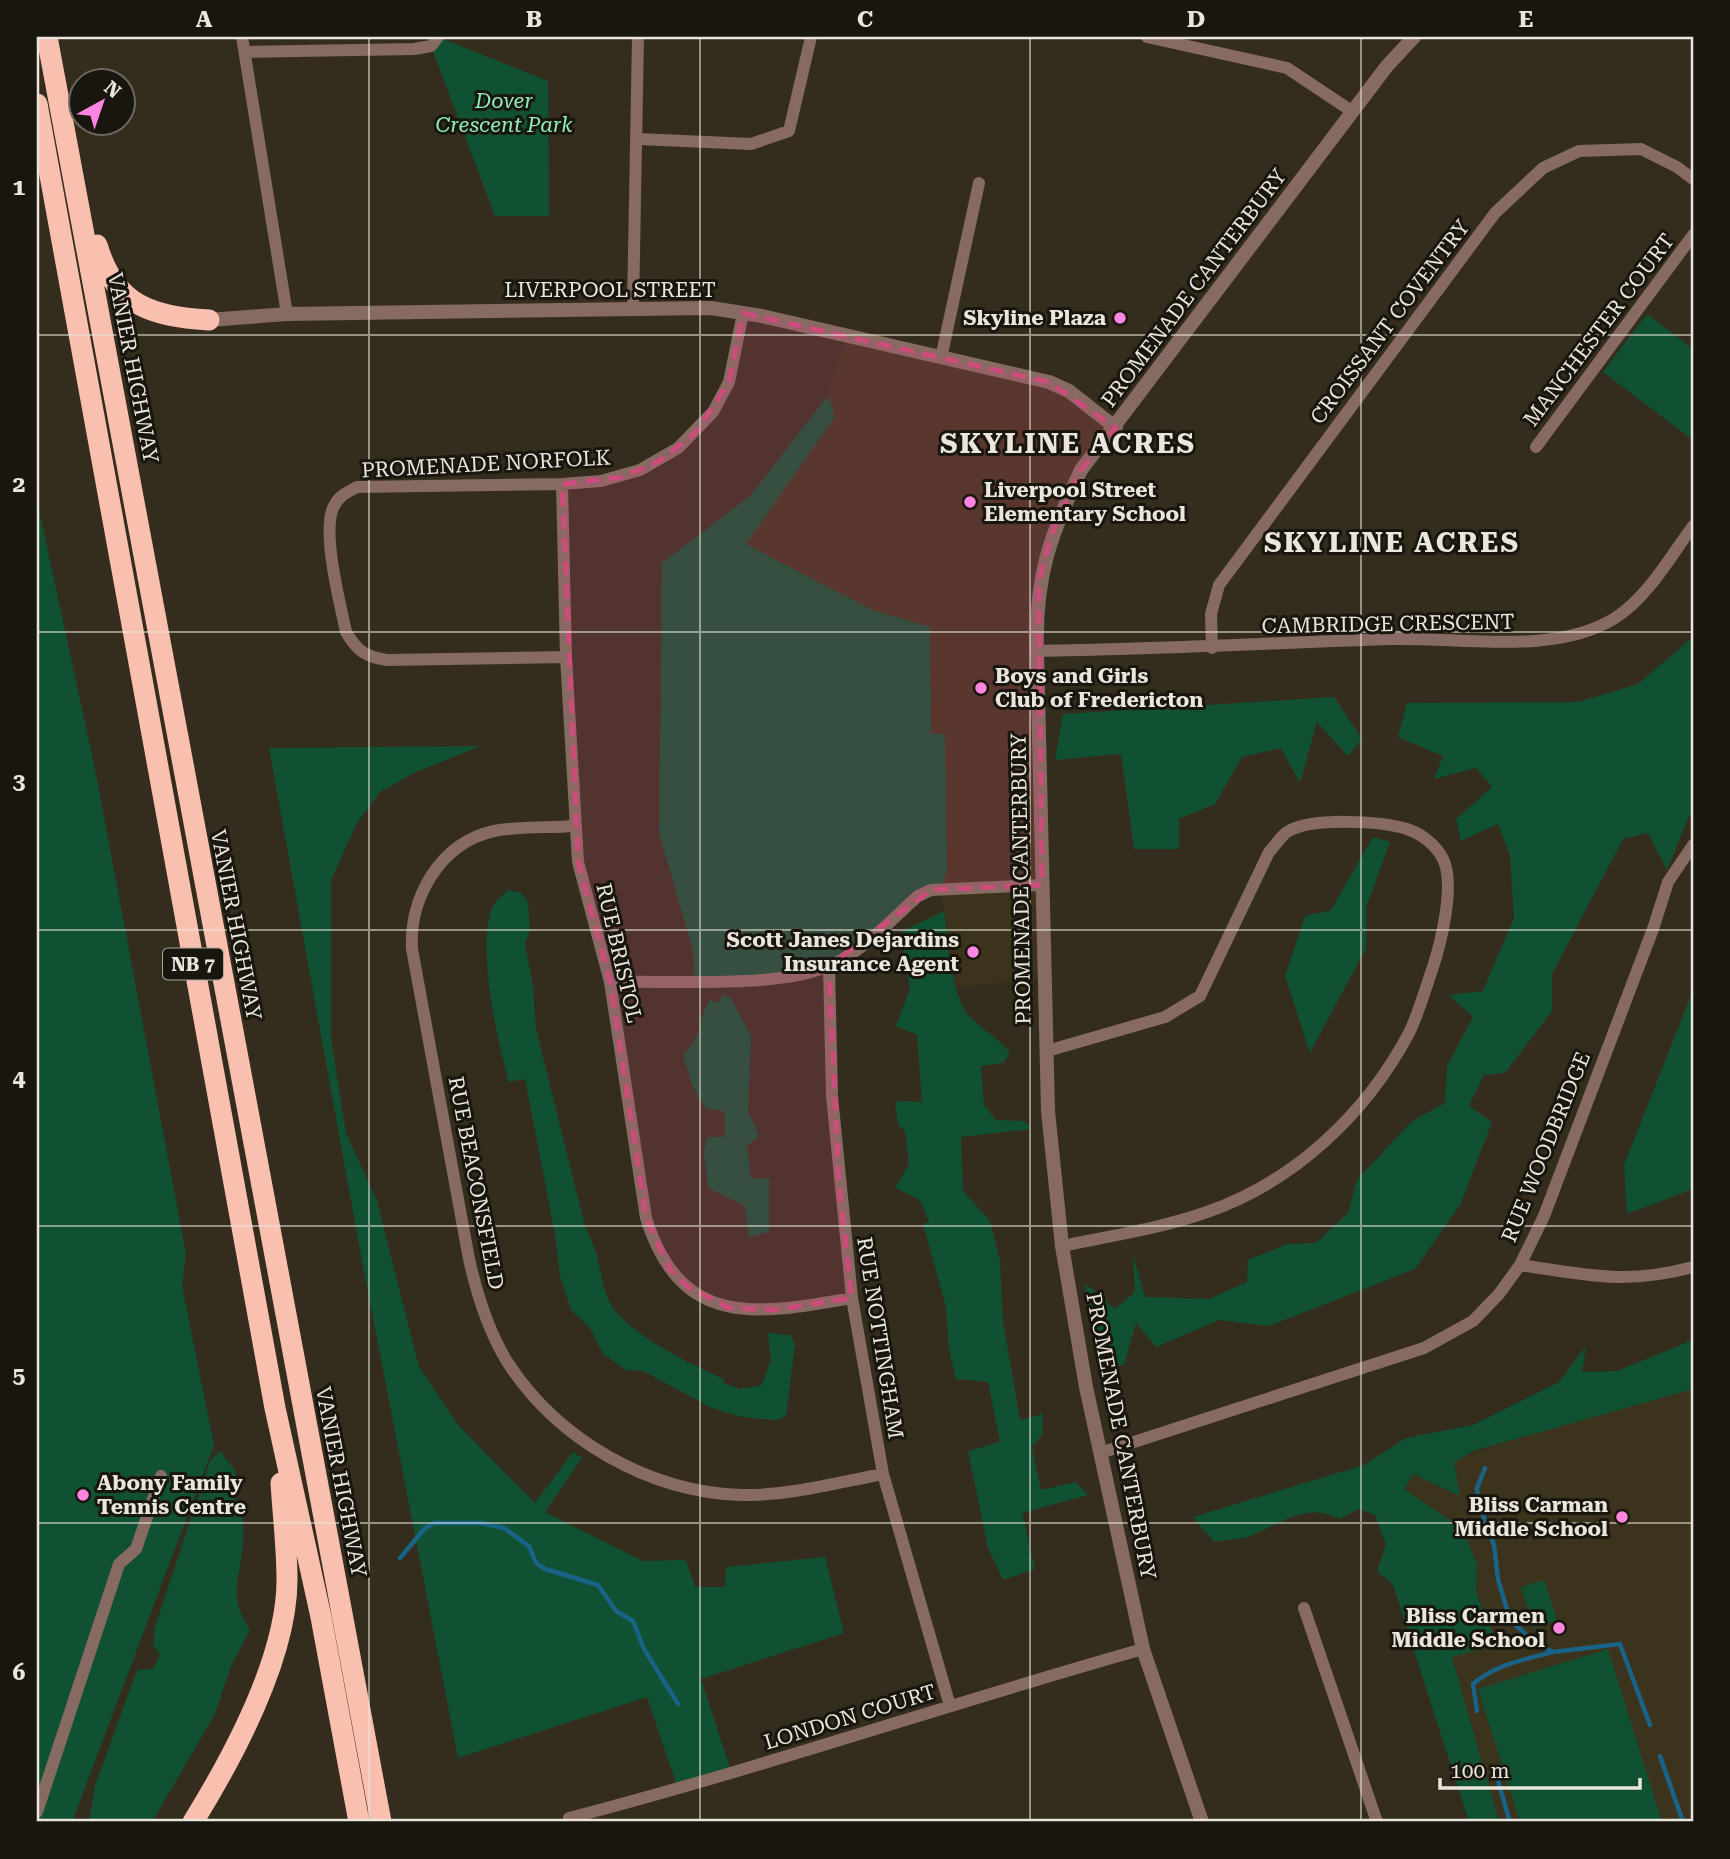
<svg xmlns="http://www.w3.org/2000/svg" width="1730" height="1859" viewBox="0 0 1730 1859" font-family="'Roboto Serif',serif">
<style>
.built{fill:#3c331c}
.green{fill:#115133}
.lines{fill:none;stroke-linecap:round;stroke-linejoin:round}
.stream{stroke:#186386;stroke-width:4.5}
.minor{stroke:#876a61;stroke-width:12}
.tertiary{stroke:#876a61;stroke-width:14}
.motorway{stroke:#f9bfaf;stroke-width:21}
.marked{fill:#cc4c7b;fill-opacity:0.2;stroke:#cc4c7b;stroke-width:5;stroke-dasharray:14 9;stroke-linejoin:round}
.grid{fill:none;stroke:#eae6dc;stroke-width:2;stroke-opacity:0.55}
.poi-dot{fill:#fe85e0;stroke:#19160f;stroke-width:2.5}
.labels{text-anchor:middle;stroke-width:6;stroke-linejoin:round;paint-order:stroke}
.shield{fill:#19160f;stroke:#aba89e;stroke-width:2}
.shield-label{font-size:19px;font-weight:bold;fill:#eae6dc}
.park-label{font-size:21px;font-style:italic;fill:#90efb9;stroke:#19160f}
.street-label{font-size:21px;fill:#eae6dc;stroke:#19160f}
.poi-label{font-size:21px;font-weight:bold;fill:#eae6dc;stroke:#19160f;text-anchor:end}
.district-label{font-size:28px;font-weight:bold;letter-spacing:2px;fill:#eae6dc;stroke:#19160f}
.neatline{fill:none;stroke:#eae6dc;stroke-width:2.5}
.grid-label{font-size:23px;text-anchor:middle;font-weight:bold;fill:#eae6dc}
</style>
<rect width="100%" height="100%" fill="#342d1d"/>
<path class="built" d="M 846,335 L 1049,382 L 1116,428 L 1081,470 L 1052,533 L 1036,635 L 1044,979 L 956,987 L 941,889 L 947,871 L 945,734 L 931,734 L 929,627 L 872,610 L 746,544 L 750,496 L 827,397 Z
M 1693,1378 L 1693,1822 L 1489,1822 L 1398,1479 Z"/>
<path class="green" d="M 438,37 L 548,81 L 549,216 L 495,216 L 431,46 Z
M 1647,314 L 1693,349 L 1693,440 L 1603,372 Z
M 827,397 L 833,407 L 834,418 L 746,544 L 872,610 L 930,627 L 931,734 L 945,734 L 947,871 L 941,889 L 931,890 L 829,966 L 695,984 L 693,950 L 659,833 L 662,563 L 750,496 Z
M 37,501 L 95,769 L 186,1254 L 182,1286 L 214,1445 L 72,1822 L 37,1822 Z
M 1693,637 L 1693,815 L 1689,816 L 1667,870 L 1648,833 L 1623,839 L 1552,974 L 1552,1011 L 1505,1073 L 1484,1075 L 1469,1106 L 1492,1122 L 1460,1205 L 1415,1269 L 1269,1326 L 1219,1320 L 1156,1347 L 1136,1323 L 1124,1365 L 1100,1370 L 1085,1283 L 1115,1309 L 1135,1292 L 1133,1254 L 1145,1297 L 1209,1299 L 1247,1282 L 1248,1260 L 1287,1244 L 1316,1243 L 1348,1213 L 1357,1180 L 1411,1122 L 1445,1103 L 1447,1066 L 1473,1017 L 1449,995 L 1483,991 L 1514,918 L 1510,856 L 1498,824 L 1461,841 L 1456,819 L 1492,787 L 1476,768 L 1434,779 L 1443,756 L 1398,737 L 1407,703 L 1578,702 L 1638,684 Z
M 1334,697 L 1362,739 L 1348,756 L 1317,722 L 1300,783 L 1281,748 L 1242,757 L 1215,804 L 1179,819 L 1179,849 L 1134,849 L 1121,754 L 1055,760 L 1063,714 Z
M 481,746 L 416,772 L 380,792 L 357,823 L 331,880 L 331,1039 L 346,1133 L 377,1201 L 419,1367 L 459,1426 L 535,1503 L 573,1452 L 582,1458 L 545,1512 L 643,1561 L 686,1560 L 695,1587 L 725,1587 L 726,1567 L 825,1557 L 844,1633 L 701,1679 L 732,1774 L 678,1789 L 647,1697 L 458,1758 L 359,1245 L 269,748 Z
M 1373,837 L 1390,842 L 1366,908 L 1366,948 L 1310,1053 L 1285,976 L 1305,916 L 1331,910 Z
M 508,890 L 521,893 L 528,902 L 530,930 L 525,944 L 533,986 L 536,1029 L 586,1230 C 600,1252 599,1278 609,1301 C 622,1331 694,1366 724,1379 L 723,1383 L 740,1389 L 762,1385 L 771,1359 L 768,1333 L 790,1335 L 795,1344 L 786,1416 L 777,1420 L 742,1417 L 712,1408 L 643,1371 L 626,1370 L 603,1354 L 590,1328 L 571,1310 L 560,1276 L 555,1234 L 525,1079 L 509,1082 C 497,1040 476,946 493,906 C 496,900 503,895 508,890 Z
M 944,911 C 948,939 951,995 969,1016 C 982,1030 999,1038 1010,1053 L 1003,1063 L 981,1066 L 984,1105 L 996,1120 L 1025,1121 L 1031,1129 L 961,1137 L 963,1191 L 990,1221 L 1000,1261 L 1003,1321 L 1020,1420 L 1043,1414 L 1042,1435 L 1032,1447 L 1041,1490 L 1076,1482 L 1088,1495 L 1022,1513 L 1035,1569 L 1003,1580 L 988,1548 L 968,1451 L 1000,1442 L 988,1382 L 956,1379 L 949,1349 L 946,1307 L 923,1224 L 929,1222 L 920,1200 L 895,1188 L 909,1164 L 905,1131 L 898,1125 L 895,1101 L 922,1102 L 917,1035 L 896,1026 L 910,989 L 901,932 Z
M 1693,990 L 1693,1189 L 1627,1214 L 1624,1165 Z
M 723,995 L 731,998 L 751,1036 L 748,1111 L 759,1136 L 747,1146 L 751,1179 L 769,1178 L 769,1232 L 749,1237 L 745,1206 L 708,1188 L 704,1152 L 707,1138 L 725,1136 L 724,1111 L 706,1109 L 692,1085 L 683,1055 C 706,1033 695,1022 710,1000 L 718,1003 Z
M 1693,1340 L 1693,1389 L 1473,1451 L 1454,1463 L 1460,1496 L 1413,1474 L 1404,1489 L 1451,1521 L 1467,1539 L 1477,1565 L 1476,1593 L 1496,1640 L 1485,1648 L 1452,1657 L 1499,1822 L 1469,1822 L 1393,1585 L 1377,1571 L 1386,1544 L 1375,1515 L 1359,1509 L 1340,1519 C 1304,1501 1280,1525 1247,1537 C 1237,1540 1224,1540 1214,1542 L 1193,1517 L 1364,1465 L 1406,1438 L 1473,1425 L 1559,1382 L 1586,1346 L 1582,1372 L 1617,1371 Z
M 220,1451 L 236,1472 L 232,1497 L 241,1503 C 242,1516 244,1529 243,1542 C 241,1581 226,1593 250,1630 L 231,1666 L 215,1714 L 152,1822 L 89,1822 L 95,1786 L 137,1670 L 153,1669 L 160,1655 L 153,1645 L 155,1627 L 210,1461 Z
M 1544,1580 L 1557,1620 L 1534,1628 L 1521,1587 Z
M 1608,1649 L 1662,1822 L 1520,1822 L 1478,1689 Z"/>
<g class="lines">
<path class="stream" d="M 1485,1468 L 1477,1488 L 1478,1501 L 1494,1545 L 1498,1579 L 1510,1620 L 1538,1645 L 1553,1652 L 1620,1644 L 1650,1725
M 400,1558 L 425,1528 L 434,1523 L 481,1523 L 504,1528 L 529,1546 L 536,1563 L 545,1569 L 598,1585 L 616,1611 L 633,1621 L 644,1649 L 678,1704
M 1477,1711 L 1473,1684 C 1494,1665 1526,1659 1553,1652
M 1660,1756 L 1683,1822
M 1497,1777 L 1510,1822"/>
<path class="minor" d="M 242,37 L 287,314
M 1147,37 L 1287,68 L 1353,112
M 245,52 L 414,49 L 431,46 L 438,37
M 639,139 L 751,144 L 789,131 L 811,37
M 633,308 L 638,37
M 941,358 L 979,183
M 1536,447 L 1693,235
M 562,484 L 566,657 L 578,862 L 610,982 L 646,1218 C 681,1329 757,1315 852,1298
M 1212,648 L 1211,614 L 1219,585 L 1495,213 L 1543,168 L 1579,151 L 1641,149 L 1677,167 L 1693,179
M 1037,651 C 1155,649 1273,643 1391,639 C 1459,637 1555,656 1615,618 C 1648,597 1670,557 1693,526
M 566,657 L 387,660 C 366,657 357,651 346,632 C 340,603 322,534 333,508 C 338,496 346,493 357,487 L 562,484 L 601,481 L 640,470 L 678,448 L 713,412 L 729,382 L 743,313
M 574,826 C 548,828 519,826 494,831 C 440,843 409,898 412,949 L 469,1259 C 477,1295 488,1331 508,1363 C 558,1440 649,1492 741,1495 C 788,1496 836,1483 883,1474
M 829,966 L 832,1096 L 852,1298 L 883,1474 L 950,1706
M 610,982 C 673,980 774,989 829,966 C 863,952 891,920 918,896 L 931,890 L 1042,885
M 1047,1051 L 1165,1017 L 1200,996 L 1269,852 C 1275,846 1281,836 1287,832 C 1311,817 1381,821 1407,829 C 1422,834 1436,845 1443,859 C 1456,885 1440,947 1431,973 C 1424,993 1418,1015 1409,1033 C 1366,1114 1294,1182 1207,1212 C 1162,1228 1110,1236 1062,1246
M 1520,1265 C 1587,1275 1626,1285 1693,1267
M 1100,1453 L 1424,1348 L 1473,1321 L 1499,1294 L 1520,1265 L 1544,1216 L 1653,929 L 1668,882 L 1693,845
M 1304,1608 L 1377,1822
M 37,1812 L 119,1564 L 136,1549 L 161,1476
M 569,1818 C 762,1768 951,1703 1143,1649"/>
<path class="tertiary" d="M 209,320 L 287,314 L 711,308 L 762,316 L 1049,382 L 1069,391 L 1116,428
M 1202,1822 L 1143,1649 L 1086,1387 L 1062,1246 L 1048,1111 L 1037,651 C 1035,576 1050,536 1081,470 L 1387,66 L 1414,37"/>
<path class="motorway" d="M 47,37 L 381,1822
M 37,104 L 275,1408 L 321,1617 L 359,1822
M 97,245 C 115,306 151,316 209,320
M 193,1822 C 233,1757 287,1658 287,1580 C 287,1548 283,1515 281,1483"/>
</g>
<path class="marked" d="M 743,313 L 1049,382 L 1116,428 L 1081,470 L 1052,533 L 1039,582 L 1042,885 L 931,890 L 829,966 L 839,1183 L 852,1298 L 775,1310 L 729,1308 L 688,1287 L 670,1270 L 646,1218 L 610,982 L 578,862 L 562,484 L 622,477 L 659,461 L 695,433 L 729,382 Z"/>
<path class="grid" d="M 369,37 L 369,1822M 700,37 L 700,1822M 1030,37 L 1030,1822M 1361,37 L 1361,1822M 37,335 L 1693,335M 37,632 L 1693,632M 37,930 L 1693,930M 37,1226 L 1693,1226M 37,1523 L 1693,1523"/>
<g class="poi-dot">
<circle cx="1120" cy="318" r="7"/>
<circle cx="970" cy="502" r="7"/>
<circle cx="981" cy="688" r="7"/>
<circle cx="973" cy="952" r="7"/>
<circle cx="83" cy="1495" r="7"/>
<circle cx="1622" cy="1517" r="7"/>
<circle cx="1559" cy="1628" r="7"/>
</g>
<g class="labels">
<rect class="shield" x="163" y="948.5" width="60" height="31" rx="5"/>
<g class="shield-label">
<text x="193" y="971">NB 7</text>
</g>
<g class="park-label">
<text x="504" y="108">Dover<tspan x="504" dy="24">Crescent Park</tspan></text>
</g>
<g class="street-label">
<text transform="translate(1194 288) rotate(-53)" y="7">PROMENADE CANTERBURY</text>
<text x="610" y="297">LIVERPOOL STREET</text>
<text transform="translate(1390 322) rotate(-53)" y="7">CROISSANT COVENTRY</text>
<text transform="translate(1599 330) rotate(-53)" y="7">MANCHESTER COURT</text>
<text transform="translate(133 368) rotate(79)" y="7">VANIER HIGHWAY</text>
<text transform="translate(486 464) rotate(-3)" y="7">PROMENADE NORFOLK</text>
<text transform="translate(1388 624) rotate(-1)" y="7">CAMBRIDGE CRESCENT</text>
<text transform="translate(1021 879) rotate(-91)" y="7">PROMENADE CANTERBURY</text>
<text transform="translate(236 925) rotate(79)" y="7">VANIER HIGHWAY</text>
<text transform="translate(619 953) rotate(77)" y="7">RUE BRISTOL</text>
<text transform="translate(1546 1147) rotate(-68)" y="7">RUE WOODBRIDGE</text>
<text transform="translate(476 1183) rotate(79)" y="7">RUE BEACONSFIELD</text>
<text transform="translate(880 1338) rotate(81)" y="7">RUE NOTTINGHAM</text>
<text transform="translate(1121 1436) rotate(79)" y="7">PROMENADE CANTERBURY</text>
<text transform="translate(341 1482) rotate(79)" y="7">VANIER HIGHWAY</text>
<text transform="translate(850 1717) rotate(-17)" y="7">LONDON COURT</text>
</g>
<g class="poi-label">
<text x="1106" y="325">Skyline Plaza</text>
<text x="984" y="497" text-anchor="start">Liverpool Street<tspan x="984" dy="24">Elementary School</tspan></text>
<text x="995" y="683" text-anchor="start">Boys and Girls<tspan x="995" dy="24">Club of Fredericton</tspan></text>
<text x="959" y="947">Scott Janes Dejardins<tspan x="959" dy="24">Insurance Agent</tspan></text>
<text x="97" y="1490" text-anchor="start">Abony Family<tspan x="97" dy="24">Tennis Centre</tspan></text>
<text x="1608" y="1512">Bliss Carman<tspan x="1608" dy="24">Middle School</tspan></text>
<text x="1545" y="1623">Bliss Carmen<tspan x="1545" dy="24">Middle School</tspan></text>
</g>
<g class="district-label">
<text x="1068" y="453">SKYLINE ACRES</text>
<text x="1392" y="552">SKYLINE ACRES</text>
</g>
</g>
<rect width="1730" height="1859" fill="none" stroke="#19160f" stroke-width="77"/>
<g transform="translate(102 102) rotate(40)"><circle r="33" fill="#19160f" stroke="#6d6961" stroke-width="2"/>
<path d="M0-5L12 26L0 18L-12 26Z" fill="#fe85e0"/>
<text y="-10" font-size="19" font-weight="bold" text-anchor="middle" fill="#eae6dc">N</text>
</g>
<path d="M1440 1778v10h200v-10" fill="none" stroke="#eae6dc" stroke-width="3.5"/>
<text x="1450" y="1778" font-size="21" fill="#eae6dc" stroke="#19160f" stroke-width="5" paint-order="stroke">100 m</text>
<rect x="38" y="38" width="1654" height="1782" class="neatline"/>
<g class="grid-label">
<text x="204" y="27">A</text>
<text x="534" y="27">B</text>
<text x="865" y="27">C</text>
<text x="1196" y="27">D</text>
<text x="1526" y="27">E</text>
<text x="19" y="195">1</text>
<text x="19" y="492">2</text>
<text x="19" y="789">3</text>
<text x="19" y="1086">4</text>
<text x="19" y="1383">5</text>
<text x="19" y="1680">6</text>
</g>
</svg>
